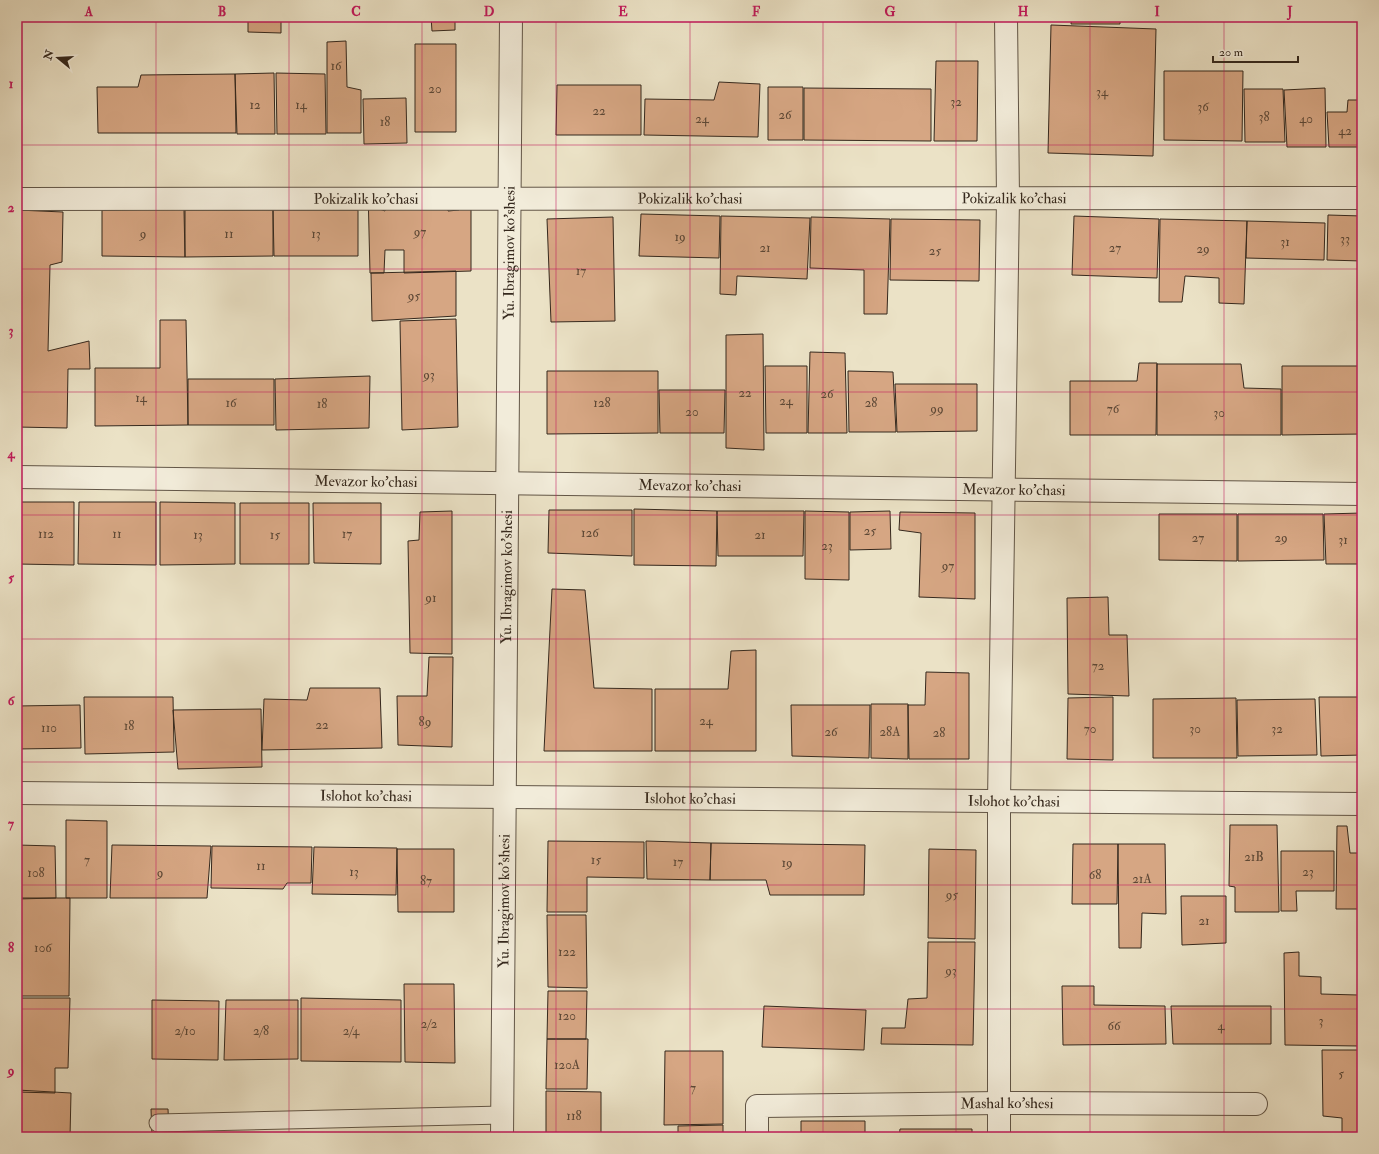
<svg xmlns="http://www.w3.org/2000/svg" width="1379" height="1154" viewBox="0 0 1379 1154" font-family="'IM FELL Double Pica',serif">
<style>
.building{fill:#d6a683;stroke:#35281d}
.lines{fill:none;stroke-linecap:round;stroke-linejoin:round}
.service-casing{stroke:#625647;stroke-width:19}
.minor-casing{stroke:#625647;stroke-width:24}
.service{stroke:#f2ecda;stroke-width:17}
.minor{stroke:#f2ecda;stroke-width:22}
.grid{fill:none;stroke:#c2185b;stroke-width:1;stroke-opacity:0.55}
.labels{text-anchor:middle;stroke-width:3.5;stroke-linejoin:round;paint-order:stroke}
.number-label{font-size:13px;fill:#5d4836}
.street-label{font-size:15px;fill:#35281d;stroke:#f2ecda}
.neatline{fill:none;stroke:#c2185b;stroke-width:1.5}
.grid-label{font-size:13px;text-anchor:middle;font-weight:bold;fill:#c2185b}
</style>
<rect width="100%" height="100%" fill="#ebe2c6"/>
<filter id="stains"><feTurbulence type="fractalNoise" baseFrequency=".005" numOctaves="4"/><feColorMatrix values="0 0 0 0 .2 0 0 0 0 .09 0 0 0 0 .02 0 0 0 .5 -.17"/></filter>
<radialGradient id="worn" r=".72"><stop offset=".6" stop-color="#630" stop-opacity="0"/><stop offset="1" stop-color="#630" stop-opacity=".3"/></radialGradient>
<path class="building" d="M 248,17 L 281,17 L 281,33 L 248,32 Z
M 431,17 L 455,17 L 455,30 L 432,31 Z
M 943,17 L 978,17 L 978,18 L 943,18 Z
M 1072,17 L 1120,17 L 1120,24 L 1071,24 Z
M 1051,25 L 1156,29 L 1153,156 L 1048,153 Z
M 346,41 L 347,87 L 361,90 L 361,133 L 327,133 L 327,42 Z
M 415,44 L 456,44 L 456,132 L 415,132 Z
M 936,61 L 978,61 L 977,141 L 934,141 Z
M 1164,71 L 1243,71 L 1242,141 L 1164,140 Z
M 274,73 L 275,134 L 237,134 L 235,74 Z
M 276,73 L 325,74 L 326,134 L 277,134 Z
M 235,74 L 236,133 L 98,133 L 97,87 L 138,87 L 141,75 Z
M 719,82 L 760,84 L 758,137 L 644,135 L 645,99 L 714,100 Z
M 557,85 L 641,85 L 641,135 L 556,135 Z
M 768,87 L 803,87 L 803,140 L 768,140 Z
M 804,88 L 931,89 L 931,141 L 804,140 Z
M 1325,88 L 1326,147 L 1287,147 L 1284,90 Z
M 1244,89 L 1283,89 L 1285,142 L 1245,142 Z
M 406,98 L 407,143 L 364,144 L 363,99 Z
M 1348,100 L 1362,100 L 1362,147 L 1329,147 L 1327,112 L 1347,112 Z
M 368,189 L 377,208 L 385,211 L 388,189 L 448,201 L 448,211 L 459,210 L 460,200 L 471,201 L 471,271 L 404,273 L 404,250 L 385,250 L 384,273 L 370,273 Z
M 185,209 L 185,257 L 102,256 L 102,210 Z
M 17,210 L 63,212 L 62,262 L 50,265 L 48,351 L 89,341 L 90,369 L 68,369 L 67,428 L 17,427 Z
M 184,210 L 273,210 L 273,256 L 185,257 Z
M 273,210 L 358,210 L 358,256 L 274,256 Z
M 641,214 L 720,216 L 719,258 L 639,256 Z
M 1328,215 L 1362,216 L 1362,261 L 1327,260 Z
M 721,216 L 810,218 L 807,279 L 737,276 L 736,295 L 720,294 Z
M 1074,216 L 1159,219 L 1157,278 L 1072,275 Z
M 613,217 L 615,321 L 551,322 L 547,219 Z
M 811,217 L 890,219 L 887,314 L 864,314 L 864,270 L 810,268 Z
M 891,219 L 980,220 L 979,281 L 890,280 Z
M 1160,219 L 1247,221 L 1244,304 L 1219,303 L 1219,278 L 1185,276 L 1182,302 L 1159,302 Z
M 1247,221 L 1325,223 L 1324,260 L 1246,258 Z
M 456,271 L 456,316 L 372,321 L 371,273 Z
M 456,319 L 458,427 L 402,430 L 400,321 Z
M 160,320 L 186,320 L 188,425 L 95,426 L 95,368 L 160,368 Z
M 763,334 L 764,450 L 726,448 L 726,335 Z
M 810,352 L 845,353 L 847,433 L 808,433 Z
M 1139,363 L 1157,363 L 1156,435 L 1070,435 L 1070,381 L 1137,381 Z
M 1157,364 L 1241,364 L 1244,388 L 1281,389 L 1281,435 L 1157,435 Z
M 765,366 L 807,366 L 807,433 L 766,433 Z
M 1282,366 L 1362,366 L 1362,434 L 1282,435 Z
M 547,371 L 658,371 L 658,433 L 547,434 Z
M 848,371 L 893,372 L 896,432 L 849,432 Z
M 370,376 L 369,428 L 276,430 L 275,379 Z
M 188,379 L 274,379 L 274,425 L 188,425 Z
M 895,384 L 977,384 L 977,431 L 897,432 Z
M 659,390 L 725,390 L 724,433 L 660,433 Z
M 17,502 L 74,502 L 74,565 L 17,564 Z
M 79,502 L 156,502 L 156,565 L 78,564 Z
M 160,502 L 235,503 L 235,564 L 160,565 Z
M 240,503 L 309,503 L 309,564 L 240,564 Z
M 313,503 L 381,503 L 381,564 L 314,563 Z
M 634,509 L 717,511 L 716,566 L 634,565 Z
M 549,510 L 632,510 L 632,556 L 548,553 Z
M 452,511 L 452,654 L 410,653 L 408,541 L 419,540 L 420,512 Z
M 717,511 L 804,511 L 803,556 L 718,556 Z
M 805,511 L 849,512 L 849,580 L 805,579 Z
M 890,511 L 891,549 L 850,550 L 850,512 Z
M 900,512 L 975,513 L 975,599 L 919,597 L 921,533 L 899,530 Z
M 1362,513 L 1362,564 L 1326,564 L 1324,514 Z
M 1159,514 L 1237,514 L 1237,561 L 1159,560 Z
M 1238,514 L 1323,514 L 1324,560 L 1238,561 Z
M 552,589 L 585,590 L 594,688 L 652,689 L 652,751 L 544,751 Z
M 1108,597 L 1109,635 L 1127,635 L 1129,696 L 1068,694 L 1067,598 Z
M 756,650 L 756,751 L 655,751 L 655,689 L 728,689 L 731,651 Z
M 429,657 L 453,657 L 452,747 L 398,745 L 397,696 L 427,696 Z
M 926,672 L 969,673 L 969,759 L 909,759 L 908,705 L 925,705 Z
M 310,688 L 380,688 L 382,748 L 262,750 L 264,699 L 307,700 Z
M 84,697 L 173,697 L 174,752 L 85,754 Z
M 1113,697 L 1113,760 L 1067,759 L 1068,698 Z
M 1319,697 L 1362,697 L 1362,755 L 1321,756 Z
M 1236,698 L 1237,758 L 1153,758 L 1153,699 Z
M 1315,699 L 1317,755 L 1238,756 L 1237,700 Z
M 871,704 L 908,704 L 908,759 L 871,758 Z
M 80,705 L 81,748 L 17,749 L 17,706 Z
M 791,705 L 870,705 L 869,758 L 792,756 Z
M 261,709 L 262,767 L 178,769 L 173,710 Z
M 66,820 L 107,821 L 107,898 L 66,898 Z
M 1230,825 L 1277,825 L 1279,912 L 1235,912 L 1235,887 L 1229,886 Z
M 1337,826 L 1347,826 L 1350,853 L 1362,853 L 1362,909 L 1336,909 Z
M 548,841 L 644,842 L 644,878 L 587,877 L 587,912 L 547,912 Z
M 646,841 L 711,843 L 710,880 L 647,879 Z
M 711,843 L 865,845 L 864,895 L 770,895 L 766,880 L 710,880 Z
M 1073,844 L 1118,844 L 1117,904 L 1072,904 Z
M 1118,844 L 1165,844 L 1166,914 L 1142,913 L 1141,948 L 1119,948 Z
M 17,845 L 55,846 L 56,898 L 17,899 Z
M 112,845 L 211,846 L 207,898 L 110,898 Z
M 212,846 L 312,847 L 311,883 L 287,883 L 283,889 L 211,888 Z
M 314,847 L 397,848 L 396,895 L 312,894 Z
M 397,849 L 454,849 L 454,912 L 398,912 Z
M 929,849 L 976,850 L 975,939 L 928,938 Z
M 1281,851 L 1334,851 L 1334,891 L 1296,891 L 1297,911 L 1281,911 Z
M 1181,896 L 1226,896 L 1226,943 L 1182,945 Z
M 17,898 L 70,898 L 69,996 L 17,996 Z
M 547,915 L 586,915 L 587,988 L 548,987 Z
M 928,942 L 975,942 L 973,1045 L 881,1044 L 882,1028 L 905,1028 L 908,999 L 927,998 Z
M 1299,952 L 1299,976 L 1321,977 L 1321,994 L 1358,995 L 1359,1046 L 1285,1045 L 1284,953 Z
M 404,984 L 454,984 L 455,1063 L 405,1062 Z
M 1062,986 L 1094,986 L 1094,1005 L 1165,1006 L 1166,1044 L 1063,1045 Z
M 548,991 L 587,991 L 586,1039 L 547,1039 Z
M 17,998 L 70,998 L 68,1068 L 55,1068 L 55,1093 L 17,1092 Z
M 301,998 L 401,1000 L 401,1062 L 301,1061 Z
M 152,1000 L 219,1001 L 218,1060 L 152,1059 Z
M 226,1000 L 298,1000 L 298,1059 L 224,1060 Z
M 764,1006 L 866,1010 L 864,1050 L 762,1047 Z
M 1171,1006 L 1271,1006 L 1271,1044 L 1173,1044 Z
M 547,1039 L 588,1039 L 587,1089 L 546,1089 Z
M 1322,1050 L 1359,1050 L 1360,1096 L 1362,1096 L 1362,1137 L 1342,1137 L 1342,1118 L 1323,1116 Z
M 665,1051 L 723,1051 L 723,1124 L 664,1125 Z
M 17,1090 L 71,1093 L 70,1137 L 17,1137 Z
M 546,1091 L 601,1092 L 601,1137 L 546,1137 Z
M 151,1109 L 168,1109 L 169,1132 L 220,1133 L 220,1137 L 152,1137 Z
M 801,1121 L 865,1121 L 865,1137 L 801,1137 Z
M 723,1125 L 723,1137 L 678,1137 L 678,1126 Z
M 900,1129 L 972,1129 L 972,1137 L 899,1137 Z"/>
<g class="lines">
<defs>
<path id="service" d="M 158,1123 L 503,1115"/>
<g id="minor">
<path id="s1" d="M 17,199 L 1362,198"/>
<path id="s2" d="M 17,477 L 1362,494"/>
<path id="s3" d="M 17,793 L 1362,804"/>
<path id="s4" d="M 502,1137 L 511,17"/>
<path id="s5" d="M 757,1137 L 757,1106 L 999,1103 L 1256,1104"/>
<path d="M 999,1137 L 999,801 L 1008,198 L 1006,17"/>
</g>
</defs>
<use href="#service" class="service-casing"/>
<use href="#minor" class="minor-casing"/>
<use href="#service" class="service"/>
<use href="#minor" class="minor"/>
</g>
<path class="grid" d="M 156,17 L 156,1137M 289,17 L 289,1137M 422,17 L 422,1137M 556,17 L 556,1137M 690,17 L 690,1137M 823,17 L 823,1137M 956,17 L 956,1137M 1090,17 L 1090,1137M 1224,17 L 1224,1137M 17,145 L 1362,145M 17,269 L 1362,269M 17,392 L 1362,392M 17,515 L 1362,515M 17,639 L 1362,639M 17,762 L 1362,762M 17,885 L 1362,885M 17,1009 L 1362,1009"/>
<g class="labels">
<g class="number-label">
<text x="336" y="70">16</text>
<text x="435" y="93">20</text>
<text x="1102" y="96">34</text>
<text x="956" y="106">32</text>
<text x="255" y="109">12</text>
<text x="301" y="109">14</text>
<text x="1203" y="111">36</text>
<text x="599" y="115">22</text>
<text x="785" y="119">26</text>
<text x="1264" y="121">38</text>
<text x="702" y="123">24</text>
<text x="1306" y="123">40</text>
<text x="385" y="126">18</text>
<text x="1345" y="135">42</text>
<text x="420" y="236">97</text>
<text x="143" y="238">9</text>
<text x="229" y="238">11</text>
<text x="316" y="238">13</text>
<text x="680" y="241">19</text>
<text x="1345" y="243">33</text>
<text x="1285" y="246">31</text>
<text x="765" y="252">21</text>
<text x="1115" y="252">27</text>
<text x="1203" y="253">29</text>
<text x="935" y="255">25</text>
<text x="581" y="275">17</text>
<text x="414" y="300">95</text>
<text x="429" y="379">93</text>
<text x="745" y="397">22</text>
<text x="827" y="398">26</text>
<text x="141" y="402">14</text>
<text x="786" y="405">24</text>
<text x="231" y="407">16</text>
<text x="602" y="407">128</text>
<text x="871" y="407">28</text>
<text x="322" y="408">18</text>
<text x="937" y="413">99</text>
<text x="1113" y="413">76</text>
<text x="692" y="416">20</text>
<text x="1219" y="417">30</text>
<text x="870" y="535">25</text>
<text x="590" y="537">126</text>
<text x="46" y="538">112</text>
<text x="117" y="538">11</text>
<text x="347" y="538">17</text>
<text x="198" y="539">13</text>
<text x="275" y="539">15</text>
<text x="760" y="539">21</text>
<text x="1198" y="542">27</text>
<text x="1281" y="542">29</text>
<text x="1343" y="544">31</text>
<text x="827" y="550">23</text>
<text x="948" y="570">97</text>
<text x="431" y="602">91</text>
<text x="1098" y="670">72</text>
<text x="706" y="725">24</text>
<text x="425" y="726">89</text>
<text x="322" y="729">22</text>
<text x="129" y="730">18</text>
<text x="49" y="732">110</text>
<text x="1090" y="733">70</text>
<text x="1195" y="733">30</text>
<text x="1277" y="733">32</text>
<text x="831" y="736">26</text>
<text x="890" y="736">28A</text>
<text x="939" y="737">28</text>
<text x="1254" y="861">21B</text>
<text x="87" y="864">7</text>
<text x="596" y="864">15</text>
<text x="678" y="866">17</text>
<text x="787" y="867">19</text>
<text x="261" y="870">11</text>
<text x="354" y="876">13</text>
<text x="1308" y="876">23</text>
<text x="36" y="877">108</text>
<text x="160" y="877">9</text>
<text x="1095" y="879">68</text>
<text x="1142" y="883">21A</text>
<text x="426" y="885">87</text>
<text x="952" y="899">95</text>
<text x="1204" y="925">21</text>
<text x="43" y="952">106</text>
<text x="567" y="956">122</text>
<text x="951" y="975">93</text>
<text x="567" y="1020">120</text>
<text x="1321" y="1025">3</text>
<text x="429" y="1028">2/2</text>
<text x="1114" y="1030">66</text>
<text x="1221" y="1030">4</text>
<text x="185" y="1035">2/10</text>
<text x="261" y="1035">2/8</text>
<text x="351" y="1035">2/4</text>
<text x="567" y="1069">120A</text>
<text x="1341" y="1078">5</text>
<text x="693" y="1092">7</text>
<text x="574" y="1120">118</text>
</g>
<g class="street-label">
<text dy="5" stroke="none"><textPath href="#s1" startOffset="673">Pokizalik ko'chasi</textPath></text>
<text dy="5" stroke="none"><textPath href="#s1" startOffset="997">Pokizalik ko'chasi</textPath></text>
<text dy="5" stroke="none"><textPath href="#s1" startOffset="349">Pokizalik ko'chasi</textPath></text>
<text dy="5" stroke="none"><textPath href="#s4" startOffset="884">Yu. Ibragimov ko'shesi</textPath></text>
<text dy="5" stroke="none"><textPath href="#s2" startOffset="349">Mevazor ko'chasi</textPath></text>
<text dy="5" stroke="none"><textPath href="#s2" startOffset="673">Mevazor ko'chasi</textPath></text>
<text dy="5" stroke="none"><textPath href="#s2" startOffset="997">Mevazor ko'chasi</textPath></text>
<text dy="5" stroke="none"><textPath href="#s4" startOffset="560">Yu. Ibragimov ko'shesi</textPath></text>
<text dy="5" stroke="none"><textPath href="#s3" startOffset="349">Islohot ko'chasi</textPath></text>
<text dy="5" stroke="none"><textPath href="#s3" startOffset="673">Islohot ko'chasi</textPath></text>
<text dy="5" stroke="none"><textPath href="#s3" startOffset="997">Islohot ko'chasi</textPath></text>
<text dy="5" stroke="none"><textPath href="#s4" startOffset="236">Yu. Ibragimov ko'shesi</textPath></text>
<text dy="5" stroke="none"><textPath href="#s5" startOffset="281">Mashal ko'shesi</textPath></text>
</g>
</g>
<rect width="1379" height="1154" fill="none" stroke="#ebe2c6" stroke-width="44"/>
<g transform="translate(58 58) rotate(288)" stroke="#f2ecda" stroke-width="3" paint-order="stroke">
<path d="M0-3L7 15L0 10L-7 15Z" fill="#35281d"/>
<text y="-6" font-size="11" font-weight="bold" text-anchor="middle" fill="#35281d">N</text>
</g>
<path d="M1213 56v6h85v-6" fill="none" stroke="#35281d" stroke-width="2"/>
<text x="1219" y="56" font-size="12" fill="#35281d" stroke="#f2ecda" stroke-width="3" paint-order="stroke">20 m</text>
<rect x="22" y="22" width="1335" height="1110" class="neatline"/>
<g class="grid-label">
<text x="89" y="16">A</text>
<text x="222" y="16">B</text>
<text x="356" y="16">C</text>
<text x="489" y="16">D</text>
<text x="623" y="16">E</text>
<text x="756" y="16">F</text>
<text x="890" y="16">G</text>
<text x="1023" y="16">H</text>
<text x="1157" y="16">I</text>
<text x="1290" y="16">J</text>
<text x="11" y="88">1</text>
<text x="11" y="212">2</text>
<text x="11" y="335">3</text>
<text x="11" y="458">4</text>
<text x="11" y="582">5</text>
<text x="11" y="705">6</text>
<text x="11" y="828">7</text>
<text x="11" y="952">8</text>
<text x="11" y="1075">9</text>
</g>
<rect width="100%" height="100%" filter="url(#stains)"/>
<rect width="100%" height="100%" fill="url(#worn)"/>
</svg>
